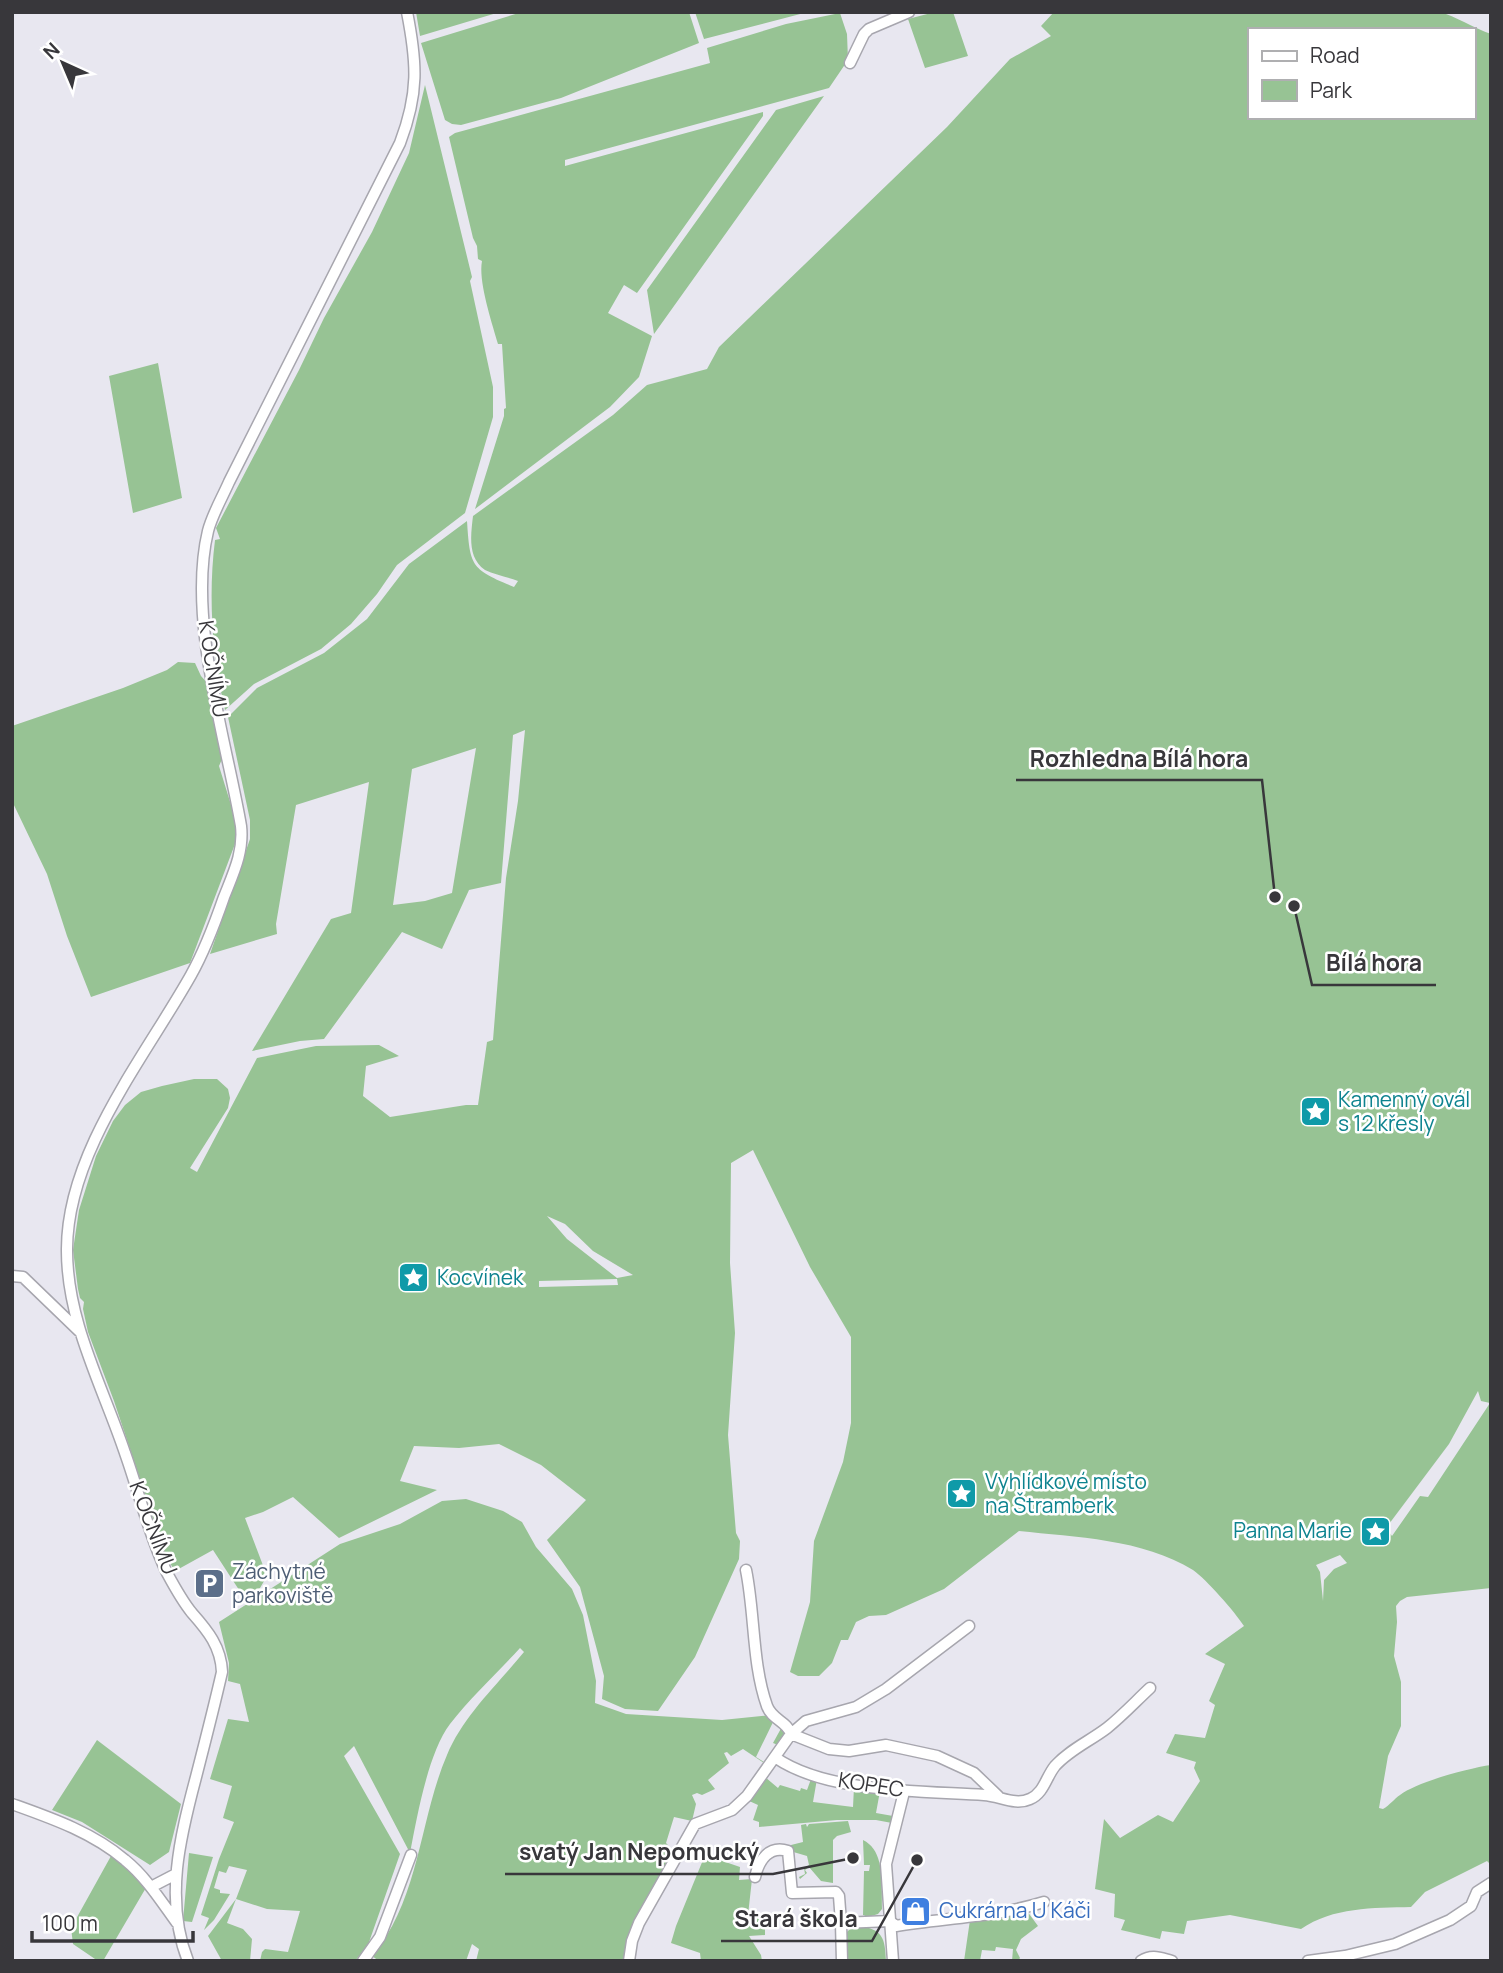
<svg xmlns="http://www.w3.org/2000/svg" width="1503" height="1973" viewBox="0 0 1503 1973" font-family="Manrope,sans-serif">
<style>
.green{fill:#97c394;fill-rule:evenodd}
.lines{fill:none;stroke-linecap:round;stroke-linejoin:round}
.street-casing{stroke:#a7a6ae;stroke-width:13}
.street{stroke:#fff;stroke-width:10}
.labels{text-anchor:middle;stroke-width:5;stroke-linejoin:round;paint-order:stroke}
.street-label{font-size:21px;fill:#38373b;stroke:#fff}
.culture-label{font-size:21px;fill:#0d838f;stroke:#fff;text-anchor:start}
.service-label{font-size:21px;fill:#4e5e75;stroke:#fff;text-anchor:start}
.shop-label{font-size:21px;fill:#366cbe;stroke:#fff;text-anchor:start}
.leader{fill:none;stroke:#38373b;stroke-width:2.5}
.callout-dot{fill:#38373b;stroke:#fff;stroke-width:2.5}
.callout-label{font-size:23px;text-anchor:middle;font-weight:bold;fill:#38373b;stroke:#fff;stroke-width:5;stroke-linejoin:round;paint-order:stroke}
</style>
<rect width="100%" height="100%" fill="#e8e7f0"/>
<path class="green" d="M 416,12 L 500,12 L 420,36 Z
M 522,12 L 689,12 L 699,43 L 561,98 L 461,125 L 452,124 L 445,120 L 421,43 Z
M 695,12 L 808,12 L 704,39 Z
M 935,12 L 953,12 L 968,56 L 925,68 L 908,19 Z
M 1054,12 L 1439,12 C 1456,16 1473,28 1491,34 L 1491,1588 L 1407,1597 L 1400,1601 L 1396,1606 L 1397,1622 L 1394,1656 L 1401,1682 L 1401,1726 L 1388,1756 L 1379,1808 L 1383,1809 C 1390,1805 1394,1799 1400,1795 C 1417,1782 1469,1768 1491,1765 L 1491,1865 L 1487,1861 L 1425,1892 L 1411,1907 C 1373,1908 1333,1907 1301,1929 L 1230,1915 L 1187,1921 L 1184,1934 L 1162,1931 L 1160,1939 L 1121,1930 L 1125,1920 L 1114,1917 L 1115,1894 L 1095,1889 L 1104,1819 L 1120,1838 L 1158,1815 L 1173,1822 L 1200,1781 L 1194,1768 L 1196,1762 L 1166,1753 L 1175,1734 L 1205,1738 L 1215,1705 L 1209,1701 L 1225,1664 L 1205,1654 L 1244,1626 C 1235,1612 1206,1579 1193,1570 C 1143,1539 1075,1537 1019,1531 L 944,1589 L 886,1615 L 869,1616 L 856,1622 L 848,1640 L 841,1640 L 832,1663 L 819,1676 L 798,1676 L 790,1672 L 810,1602 L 814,1541 L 843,1462 L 851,1423 L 851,1337 L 810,1267 L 753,1150 L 731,1163 L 730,1263 L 735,1333 L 728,1435 L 736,1533 L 740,1541 L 739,1559 L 695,1657 L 658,1711 L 625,1709 L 602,1699 L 604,1676 L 580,1587 L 547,1540 L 586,1500 L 541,1465 L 499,1444 L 459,1448 L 414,1446 L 400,1481 L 437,1490 L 339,1538 L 293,1497 L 263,1512 L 245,1518 L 267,1576 L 260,1588 L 245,1597 L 243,1596 L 213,1550 L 175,1571 L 166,1557 L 114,1401 L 88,1332 L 83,1309 L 84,1302 L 80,1298 L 78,1289 L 73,1250 L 79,1210 L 96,1156 L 113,1121 L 125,1105 L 141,1092 L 162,1086 L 194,1079 L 217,1079 L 228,1089 L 230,1098 L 228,1108 L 190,1168 L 197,1172 L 257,1058 L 316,1046 L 379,1045 L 399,1056 L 366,1066 L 363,1096 L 390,1117 L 466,1105 L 478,1105 L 487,1042 L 493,1040 L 506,878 L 518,801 L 525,730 L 513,735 L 501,883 L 469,890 L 442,949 L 402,932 L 324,1039 L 300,1041 L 252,1051 L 331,919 L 351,913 L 369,782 L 296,805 L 276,924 L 277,934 L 210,954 L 250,839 L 250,820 L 228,717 L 257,688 L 324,653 L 367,619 L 409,564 L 467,521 C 470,567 471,569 514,587 L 518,581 C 508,577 495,575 485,570 C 467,558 471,534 473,516 L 613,415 L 647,385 L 707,369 L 719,347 L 947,127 L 1010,59 L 1051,36 L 1041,26 ZM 1249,30 L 1473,30 L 1473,117 L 1249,117 ZM 476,748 L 452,893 L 425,901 L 393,905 L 412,769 ZM 547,1216 L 565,1224 L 593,1251 L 633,1275 L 617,1278 L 567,1239 ZM 617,1279 L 618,1285 L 539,1287 L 539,1281 ZM 1478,1391 L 1481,1401 L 1490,1403 L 1428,1497 L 1420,1496 L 1392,1536 L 1386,1528 L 1449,1444 ZM 1340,1555 L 1347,1563 L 1334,1569 L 1324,1580 L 1323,1601 L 1320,1572 L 1316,1565 Z
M 840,13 L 847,34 L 848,60 L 829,88 L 565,160 L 565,166 L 763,112 L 763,116 L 637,293 L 624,285 L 608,313 L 652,336 L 639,377 L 610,407 L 475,509 L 504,416 L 504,409 L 506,408 L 502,344 L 498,344 C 492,323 478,281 482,261 L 478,259 L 477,246 L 473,238 L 449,137 L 455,133 L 710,63 L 707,48 L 786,24 Z
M 425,85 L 472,277 L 470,281 L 493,387 L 493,417 L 465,513 L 397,565 L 377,594 L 351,624 L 321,649 L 254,684 L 225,710 C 212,655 208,597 215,540 L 220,539 L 216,528 L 299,370 L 324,318 L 372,232 L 409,153 Z
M 824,96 L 654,334 L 647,290 L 776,110 Z
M 158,363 L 182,498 L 133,513 L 109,376 Z
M 178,662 L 195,663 L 201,676 L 210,686 L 223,757 L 219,766 L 236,821 L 235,844 L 190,963 L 91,997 L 67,936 L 47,874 L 12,801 L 12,726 L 123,688 L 167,670 Z
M 466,1499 L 503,1511 L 522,1522 L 536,1547 L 572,1589 L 583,1615 L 596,1681 L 595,1703 L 626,1714 L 722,1720 L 772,1715 L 775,1718 L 756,1757 L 767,1764 L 778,1745 L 773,1743 L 784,1723 L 790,1730 L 770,1767 L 743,1749 L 731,1756 L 727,1752 L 724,1753 L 729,1763 L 708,1780 L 715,1789 L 702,1795 L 697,1793 L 692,1795 L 696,1804 L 692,1821 L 674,1817 L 666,1843 L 676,1854 L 626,1961 L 476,1961 L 479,1949 L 472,1944 L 466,1961 L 379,1961 L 372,1956 C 420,1899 419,1820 447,1755 C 463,1716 498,1684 524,1652 L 520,1648 C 497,1673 471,1697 450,1724 C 428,1753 417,1817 410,1853 L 354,1746 L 344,1756 L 400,1854 L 368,1945 L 355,1961 L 260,1961 L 262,1952 L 265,1949 L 288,1952 L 300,1911 L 267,1909 L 236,1899 L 227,1923 L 243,1929 L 252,1939 L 250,1961 L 222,1961 L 208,1936 L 236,1899 L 247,1870 L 229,1866 L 226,1873 L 219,1871 L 214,1888 L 220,1890 L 220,1893 L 230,1894 L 214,1920 L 204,1930 L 209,1918 L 201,1915 L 219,1859 L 234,1822 L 223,1818 L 232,1786 L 210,1779 L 228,1719 L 249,1722 L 240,1684 L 228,1681 L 229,1663 L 219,1622 L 340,1544 L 400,1524 L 442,1501 Z
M 97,1740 L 181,1804 L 169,1852 L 150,1865 L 82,1822 L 52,1810 Z
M 765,1777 L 778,1788 L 780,1785 L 800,1791 L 801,1788 L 807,1790 L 811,1779 L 817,1779 L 813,1802 L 853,1807 L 854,1787 L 880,1791 L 876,1813 L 893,1816 L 892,1823 L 876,1820 L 837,1820 L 759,1827 L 759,1822 L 753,1820 L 758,1805 L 747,1800 Z
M 848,1821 L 851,1832 L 837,1836 L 833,1840 L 833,1883 L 821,1881 L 809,1867 L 805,1870 L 807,1873 L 800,1879 L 799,1877 L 805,1874 L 804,1868 L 809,1865 L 807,1856 L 790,1851 L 791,1845 L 803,1842 L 801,1825 L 806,1824 L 807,1827 L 809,1824 Z
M 863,1840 C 886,1851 881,1886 882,1909 L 878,1914 L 868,1917 L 863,1915 L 864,1871 L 869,1871 L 870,1865 L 864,1865 Z
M 189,1853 L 213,1857 L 192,1922 L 183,1921 Z
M 114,1855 L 147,1886 L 103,1961 L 98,1961 L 73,1944 L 71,1928 L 111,1856 Z
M 705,1855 L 740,1867 L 739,1880 L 752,1879 L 748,1915 L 765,1915 L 765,1935 L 749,1936 L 761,1955 L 762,1961 L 701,1961 L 700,1953 L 671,1943 L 676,1926 Z
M 1027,1911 L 1038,1926 L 1021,1939 L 1016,1950 L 1020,1958 L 1018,1961 L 1012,1961 L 1013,1949 L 996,1947 L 995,1951 L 982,1950 L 980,1961 L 964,1961 L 970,1920 Z
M 858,1926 C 883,1929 885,1938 886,1961 L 848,1961 L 847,1932 L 851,1928 Z"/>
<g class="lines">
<defs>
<path id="street" d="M 850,63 L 864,34 L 869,29 L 909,12
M 12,1276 L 23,1277 L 79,1331
M 969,1626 L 886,1689 L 856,1707 L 806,1721 L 791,1734 L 829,1749 L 849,1751 L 886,1745 L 937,1756 L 974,1773 L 998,1796
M 776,1758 C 827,1793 923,1791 984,1795 C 1000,1796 1015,1806 1030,1799 C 1044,1793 1046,1777 1055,1766 C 1069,1750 1090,1741 1107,1728 C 1122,1716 1136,1701 1150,1688
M 12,1804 C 51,1818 92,1832 125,1860 C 146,1877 161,1901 177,1923
M 755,1877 C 759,1860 769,1845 788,1851 L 792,1893 L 836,1892 L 839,1896 L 841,1923
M 151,1887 L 176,1874
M 188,1961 C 164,1900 180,1837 196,1777 C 205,1742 214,1707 222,1672 C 221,1647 208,1631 192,1613 C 183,1602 174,1586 167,1573 C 149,1536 139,1492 125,1453 C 103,1387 67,1322 67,1251 C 66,1153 145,1057 191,975 C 205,950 215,923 224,897 C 233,874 244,852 241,826 C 226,739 187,618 208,531 C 212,515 222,498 229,482 L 400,143 C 419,93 417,63 407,12
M 363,1961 L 380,1937 L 411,1855
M 629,1961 L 632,1941 L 639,1923 L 695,1824 L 732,1810 L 747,1796 L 791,1734 C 787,1721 772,1720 767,1706 C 752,1664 755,1614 746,1570
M 842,1961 L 841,1923 L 890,1921 L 896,1926 C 945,1918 996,1917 1044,1902
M 893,1961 L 886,1864 L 904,1792
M 1141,1961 C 1152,1954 1160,1958 1172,1961
M 1308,1961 L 1345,1956 L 1395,1944 L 1450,1920 L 1471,1906 L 1477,1892 L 1491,1883"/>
</defs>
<use href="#street" class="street-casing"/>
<use href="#street" class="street"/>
</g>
<defs>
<symbol id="sight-square" viewBox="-11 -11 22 22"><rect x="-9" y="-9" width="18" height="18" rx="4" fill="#0f9aa8" stroke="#fff"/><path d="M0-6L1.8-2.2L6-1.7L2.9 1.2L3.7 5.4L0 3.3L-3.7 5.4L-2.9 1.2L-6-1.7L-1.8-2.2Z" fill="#fff"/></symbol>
<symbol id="parking-square" viewBox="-11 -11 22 22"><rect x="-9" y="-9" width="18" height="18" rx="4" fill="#5c6f8a" stroke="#fff"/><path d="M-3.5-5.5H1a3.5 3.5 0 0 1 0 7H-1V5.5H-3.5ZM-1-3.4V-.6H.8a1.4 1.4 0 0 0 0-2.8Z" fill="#fff"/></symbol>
<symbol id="shop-square" viewBox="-11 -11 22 22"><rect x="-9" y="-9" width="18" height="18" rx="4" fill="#3f7fe0" stroke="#fff"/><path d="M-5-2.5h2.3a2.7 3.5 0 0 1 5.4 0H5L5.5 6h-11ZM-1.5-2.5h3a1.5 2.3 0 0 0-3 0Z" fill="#fff"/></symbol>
</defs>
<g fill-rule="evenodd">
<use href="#sight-square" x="1298" y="1094" width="35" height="35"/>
<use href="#sight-square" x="396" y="1260" width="35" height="35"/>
<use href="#sight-square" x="944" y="1476" width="35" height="35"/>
<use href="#sight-square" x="1358" y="1514" width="35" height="35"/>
<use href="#parking-square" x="192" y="1566" width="35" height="35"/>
<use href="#shop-square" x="898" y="1894" width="35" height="35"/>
</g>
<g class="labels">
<g class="street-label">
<text transform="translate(213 669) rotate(81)" y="7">K OČNÍMU</text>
<text transform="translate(153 1528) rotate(69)" y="7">K OČNÍMU</text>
<text transform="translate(871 1785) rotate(9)" y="7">KOPEC</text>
</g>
<g class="culture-label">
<text x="1338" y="1107">Kamenný ovál<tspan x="1338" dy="24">s 12 křesly</tspan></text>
<text x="437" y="1285">Kocvínek</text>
<text x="985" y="1489">Vyhlídkové místo<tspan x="985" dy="24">na Štramberk</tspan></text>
<text x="1352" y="1538" text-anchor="end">Panna Marie</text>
</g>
<g class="service-label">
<text x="232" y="1579">Záchytné<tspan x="232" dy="24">parkoviště</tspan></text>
</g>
<g class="shop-label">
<text x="939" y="1918">Cukrárna U Káči</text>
</g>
</g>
<path class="leader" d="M1275 897L1262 780H1016M1294 906L1312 985H1436M853 1858L773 1874H505M917 1860L872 1941H721"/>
<g class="callout-dot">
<circle cx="1275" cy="897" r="7"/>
<circle cx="1294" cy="906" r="7"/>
<circle cx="853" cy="1858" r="7"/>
<circle cx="917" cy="1860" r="7"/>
</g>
<g class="callout-label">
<text x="1139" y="767">Rozhledna Bílá hora</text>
<text x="1374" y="971">Bílá hora</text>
<text x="639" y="1860">svatý Jan Nepomucký</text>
<text x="796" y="1927">Stará škola</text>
</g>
<rect width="1503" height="1973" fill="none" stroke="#38373b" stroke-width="28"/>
<rect x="1248" y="28" width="228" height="91" fill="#ffffff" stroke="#afafb1" stroke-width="2"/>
<rect x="1262" y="51" width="35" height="10" fill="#ffffff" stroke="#afafb1" stroke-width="2"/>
<text x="1310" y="63" font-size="21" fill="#38373b">Road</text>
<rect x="1262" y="80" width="35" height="21" fill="#97c394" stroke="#afafb1" stroke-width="2"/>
<text x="1310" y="98" font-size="21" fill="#38373b">Park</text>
<g transform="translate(63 63) rotate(316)" stroke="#ffffff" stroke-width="5" paint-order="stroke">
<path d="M0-5L12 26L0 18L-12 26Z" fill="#38373b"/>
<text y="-10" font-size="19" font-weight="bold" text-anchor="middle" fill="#38373b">N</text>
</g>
<path d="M32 1931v10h161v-10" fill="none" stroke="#38373b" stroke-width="3.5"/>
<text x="42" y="1931" font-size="21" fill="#38373b" stroke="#ffffff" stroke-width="5" paint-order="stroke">100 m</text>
</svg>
